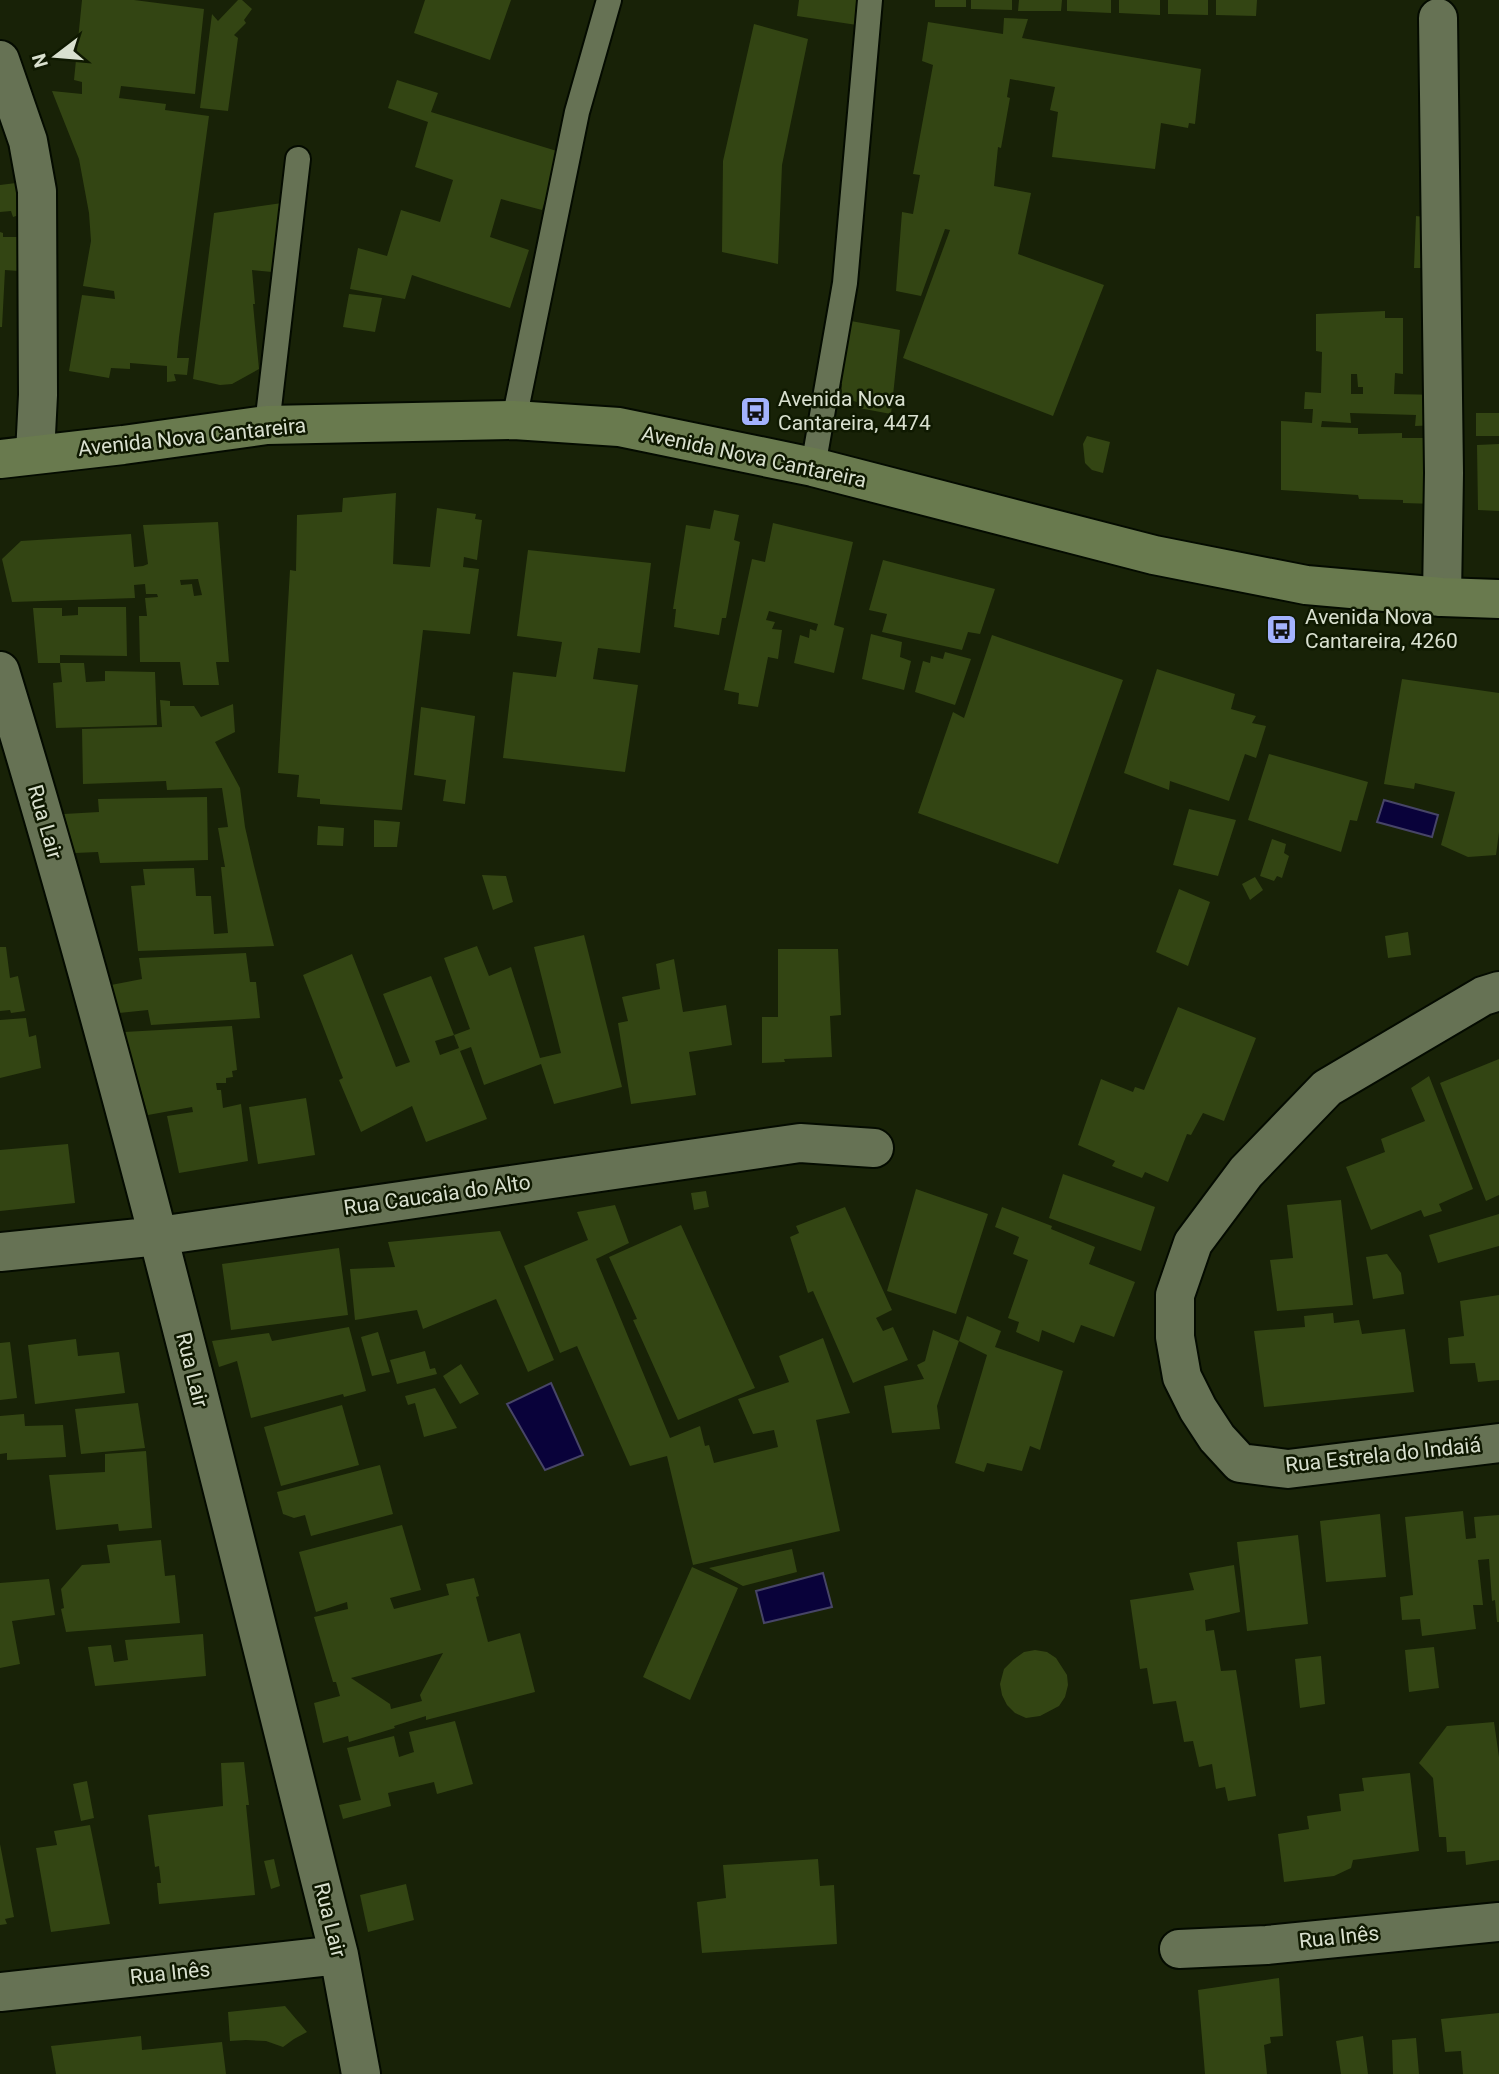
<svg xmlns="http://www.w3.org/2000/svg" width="1499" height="2074" viewBox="0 0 1499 2074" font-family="Roboto,sans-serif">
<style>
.water{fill:#09023a;stroke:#474567;stroke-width:2}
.building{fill:#334513;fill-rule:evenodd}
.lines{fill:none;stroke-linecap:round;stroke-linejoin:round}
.lane-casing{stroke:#040b00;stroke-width:28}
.street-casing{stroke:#040b00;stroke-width:42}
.secondary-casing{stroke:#040b00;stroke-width:42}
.lane{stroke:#667254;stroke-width:24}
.street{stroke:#667254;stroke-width:38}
.secondary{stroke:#697a4e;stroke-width:38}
.labels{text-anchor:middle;stroke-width:5;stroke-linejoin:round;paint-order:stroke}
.poi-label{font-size:21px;fill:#d9e0cf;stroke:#0f1901;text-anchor:start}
.street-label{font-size:21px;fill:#d9e0cf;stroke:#0f1901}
</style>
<rect width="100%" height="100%" fill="#182207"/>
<path class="water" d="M 1384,800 L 1438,815 L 1432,837 L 1377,822 Z
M 551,1383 L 583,1455 L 545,1470 L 507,1404 Z
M 823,1573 L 832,1607 L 764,1623 L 756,1591 Z"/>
<path class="building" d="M 82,0 L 134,0 L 204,9 L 195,94 L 121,86 L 119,98 L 166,104 L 165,110 L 209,116 L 179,337 L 177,358 L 189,358 L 187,375 L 174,374 L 176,381 L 167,382 L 167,366 L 130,363 L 130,369 L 111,368 L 109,378 L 69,371 L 82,295 L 115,299 L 114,291 L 83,286 L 91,241 L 89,213 L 79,159 L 52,91 L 82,94 L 82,82 L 74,80 Z
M 238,0 L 242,0 L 252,9 L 244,20 L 246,23 L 234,35 L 238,38 L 228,111 L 200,108 L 212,14 L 218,21 Z
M 425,0 L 511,0 L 490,60 L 414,33 Z
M 799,0 L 860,0 L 857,25 L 797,16 Z
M 935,0 L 966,0 L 966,7 L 935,7 Z
M 971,0 L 1012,0 L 1012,10 L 971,9 Z
M 1019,0 L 1062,0 L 1061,11 L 1018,11 Z
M 1067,0 L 1111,0 L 1111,13 L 1067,11 Z
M 1119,0 L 1160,0 L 1160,15 L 1119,13 Z
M 1168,0 L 1208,0 L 1208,15 L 1168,14 Z
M 1216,0 L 1257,0 L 1256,16 L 1216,15 Z
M 1004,18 L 1028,19 L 1022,38 L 1201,69 L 1195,124 L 1189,123 L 1188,128 L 1161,123 L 1155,169 L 1052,157 L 1058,112 L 1050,110 L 1055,87 L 1010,79 L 1007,97 L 1010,98 L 1001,148 L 998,147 L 994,186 L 1031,193 L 1018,254 L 1104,285 L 1053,416 L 903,358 L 950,230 L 945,229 L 921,296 L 896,291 L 902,212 L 913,214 L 920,175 L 913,174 L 933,65 L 922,61 L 928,22 L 1003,34 Z
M 754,24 L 808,39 L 782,165 L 778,264 L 722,252 L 723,161 Z
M 397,80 L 438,93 L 431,112 L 560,152 L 542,210 L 501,199 L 490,237 L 529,250 L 510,308 L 412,275 L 405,299 L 350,289 L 358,248 L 387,256 L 401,210 L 440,222 L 453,180 L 415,167 L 428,122 L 388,108 Z
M 24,182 L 32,211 L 13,217 L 11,211 L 0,212 L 0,185 Z
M 282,203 L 272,272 L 252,270 L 255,304 L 253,304 L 259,369 L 232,384 L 220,385 L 193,379 L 214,213 Z
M 1416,216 L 1432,218 L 1433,268 L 1414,268 Z
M 0,232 L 3,233 L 3,237 L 21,237 L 19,271 L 5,270 L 2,327 L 0,327 Z
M 349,294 L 382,298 L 375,332 L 343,327 Z
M 1385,311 L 1385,318 L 1403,318 L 1403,374 L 1395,373 L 1394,394 L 1442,395 L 1441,425 L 1415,426 L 1416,415 L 1350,413 L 1351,423 L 1322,421 L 1321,427 L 1358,428 L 1358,434 L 1402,433 L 1402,438 L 1439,438 L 1436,504 L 1403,503 L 1403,500 L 1359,499 L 1358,495 L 1281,490 L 1281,421 L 1312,423 L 1313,409 L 1304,409 L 1305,392 L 1321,393 L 1322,352 L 1316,351 L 1316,314 ZM 1351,374 L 1357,374 L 1358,387 L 1363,387 L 1363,394 L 1351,394 Z
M 851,321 L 900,330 L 891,414 L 859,408 L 860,403 L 841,397 L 842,384 L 832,383 Z
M 1476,413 L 1499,413 L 1499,436 L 1476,436 Z
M 1087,436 L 1110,442 L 1103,473 L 1092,470 L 1085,463 L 1083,444 Z
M 1499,444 L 1499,511 L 1478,510 L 1477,445 Z
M 396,493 L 393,564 L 430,567 L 437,508 L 476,514 L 475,519 L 482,520 L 477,560 L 464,557 L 463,567 L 479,569 L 470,634 L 423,630 L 402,810 L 320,804 L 320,799 L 297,797 L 299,775 L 278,773 L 290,570 L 296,571 L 297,515 L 342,512 L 343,498 Z
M 714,510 L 739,515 L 734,540 L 740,542 L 726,618 L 722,618 L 719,635 L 674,627 L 676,609 L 673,609 L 686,525 L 710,529 Z
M 218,522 L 229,662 L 216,662 L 219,685 L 183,685 L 180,662 L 140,662 L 139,616 L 147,616 L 145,598 L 158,597 L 157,594 L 146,594 L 145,584 L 134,585 L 135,598 L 12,602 L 2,559 L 21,541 L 131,534 L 134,567 L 143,566 L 148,564 L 143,525 ZM 198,579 L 202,595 L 194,596 L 192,584 L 181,585 L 180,580 Z
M 773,523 L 853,542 L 834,625 L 844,628 L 834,673 L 794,663 L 800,635 L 809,638 L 810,629 L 816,631 L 818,624 L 769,611 L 766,620 L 775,622 L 772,629 L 782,630 L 778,659 L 768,657 L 758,707 L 738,704 L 739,693 L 724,690 L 752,559 L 765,562 Z
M 528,550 L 651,563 L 640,653 L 598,648 L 593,679 L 638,685 L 625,772 L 503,758 L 513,672 L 556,677 L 562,642 L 517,636 Z
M 883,560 L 995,589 L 980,634 L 968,632 L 962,650 L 882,632 L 887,614 L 869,610 Z
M 78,607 L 126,607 L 127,656 L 60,655 L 60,663 L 84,663 L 86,682 L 105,681 L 105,671 L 155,672 L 157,725 L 56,728 L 53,683 L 62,682 L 60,663 L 38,663 L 33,608 L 62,608 L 62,616 L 78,615 Z
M 871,634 L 902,642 L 900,657 L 911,661 L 904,690 L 862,679 Z
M 992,635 L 1123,680 L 1058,864 L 918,813 L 953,712 L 964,718 Z
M 945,652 L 971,659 L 955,705 L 915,692 L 923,661 L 930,663 L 931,656 L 943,659 Z
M 1157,669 L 1235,694 L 1231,709 L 1256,716 L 1252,723 L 1266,726 L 1256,758 L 1245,754 L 1229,801 L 1170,781 L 1169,790 L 1124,773 Z
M 1402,679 L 1499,693 L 1499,832 L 1496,855 L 1468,857 L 1441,845 L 1455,792 L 1415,783 L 1414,789 L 1384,784 Z
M 160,700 L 170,701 L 170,706 L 194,706 L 201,717 L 233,704 L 235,732 L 215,742 L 240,788 L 245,827 L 254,866 L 274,946 L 138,951 L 131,886 L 145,885 L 143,869 L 194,868 L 196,896 L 211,896 L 214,934 L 228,933 L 221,867 L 225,867 L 218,828 L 228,827 L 222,788 L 167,790 L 166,781 L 83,784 L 82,729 L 162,727 Z
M 421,707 L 475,716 L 465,804 L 443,801 L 446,780 L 414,775 Z
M 1269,754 L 1368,782 L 1357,821 L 1350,820 L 1341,852 L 1248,820 Z
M 207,797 L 208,860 L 100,863 L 98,852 L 75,853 L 64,814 L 99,812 L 98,799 Z
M 1189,809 L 1236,820 L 1218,876 L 1173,865 Z
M 374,820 L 400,822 L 397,847 L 374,847 Z
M 318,826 L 344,828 L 343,846 L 317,845 Z
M 1272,839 L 1286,844 L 1284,853 L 1289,856 L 1282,878 L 1277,876 L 1274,881 L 1260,876 Z
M 482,875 L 506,876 L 513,902 L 493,910 Z
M 1255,877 L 1263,890 L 1250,900 L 1242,884 Z
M 1179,889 L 1210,902 L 1188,966 L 1156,952 Z
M 1408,932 L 1411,955 L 1388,958 L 1385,936 Z
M 584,935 L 622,1087 L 554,1104 L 541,1064 L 484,1085 L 471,1047 L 460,1051 L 487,1119 L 426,1142 L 412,1106 L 361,1132 L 339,1080 L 343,1078 L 303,975 L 352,954 L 396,1067 L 410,1062 L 383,994 L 431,976 L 454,1035 L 470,1029 L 444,958 L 477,946 L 489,976 L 511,967 L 540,1058 L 561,1053 L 534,947 ZM 454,1035 L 459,1048 L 440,1055 L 435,1041 Z
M 0,947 L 6,947 L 10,978 L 18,976 L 25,1011 L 11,1013 L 10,1010 L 0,1011 Z
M 778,949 L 838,949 L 841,1015 L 830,1016 L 832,1057 L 784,1059 L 785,1062 L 762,1063 L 762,1017 L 778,1017 Z
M 246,953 L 250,982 L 256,982 L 260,1018 L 151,1025 L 148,1010 L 119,1013 L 111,985 L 142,979 L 139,958 Z
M 674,959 L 683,1012 L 726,1005 L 732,1045 L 689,1052 L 696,1095 L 631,1104 L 618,1023 L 628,1021 L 622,997 L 660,989 L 656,964 Z
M 1178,1007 L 1256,1038 L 1224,1121 L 1203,1113 L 1191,1135 L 1187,1134 L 1168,1182 L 1145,1172 L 1142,1178 L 1112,1166 L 1115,1161 L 1078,1145 L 1101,1079 L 1133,1092 L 1135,1087 L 1144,1090 Z
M 26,1018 L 29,1037 L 36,1035 L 41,1068 L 0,1078 L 0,1020 Z
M 232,1026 L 237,1070 L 232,1071 L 233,1077 L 226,1078 L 226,1083 L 216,1083 L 217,1090 L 221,1090 L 223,1108 L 241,1104 L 248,1161 L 179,1173 L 167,1116 L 193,1112 L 192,1107 L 148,1115 L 124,1032 Z
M 1499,1059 L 1499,1195 L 1486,1201 L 1440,1083 Z
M 1429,1076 L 1473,1189 L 1439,1204 L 1442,1211 L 1424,1217 L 1421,1210 L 1371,1230 L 1346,1167 L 1385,1152 L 1381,1139 L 1425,1121 L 1411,1088 Z
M 306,1098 L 315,1155 L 258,1164 L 249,1107 Z
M 68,1144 L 75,1203 L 0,1211 L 0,1150 Z
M 1063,1174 L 1155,1207 L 1141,1251 L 1049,1218 Z
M 916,1189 L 988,1214 L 956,1314 L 887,1291 Z
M 706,1191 L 709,1207 L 694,1210 L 691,1193 Z
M 1341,1200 L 1353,1305 L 1277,1311 L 1270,1260 L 1293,1258 L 1287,1205 Z
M 615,1205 L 629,1243 L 596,1259 L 670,1438 L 700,1426 L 705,1446 L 709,1445 L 714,1463 L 778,1447 L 774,1430 L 753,1434 L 738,1399 L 789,1382 L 779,1356 L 823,1338 L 850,1413 L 816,1420 L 840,1531 L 693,1565 L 667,1456 L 630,1466 L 577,1346 L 560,1353 L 524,1266 L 588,1240 L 577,1212 Z
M 845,1207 L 892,1310 L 876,1318 L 883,1331 L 893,1327 L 908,1360 L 853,1383 L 813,1291 L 808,1293 L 790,1237 L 799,1233 L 796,1226 Z
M 1002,1207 L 1052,1226 L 1051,1229 L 1095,1247 L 1089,1264 L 1135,1282 L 1114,1337 L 1081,1325 L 1074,1343 L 1042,1330 L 1039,1342 L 1016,1332 L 1019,1322 L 1008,1318 L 1028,1260 L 1013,1254 L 1019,1237 L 995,1227 Z
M 1499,1214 L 1499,1246 L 1438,1263 L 1429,1235 Z
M 681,1225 L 755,1388 L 678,1420 L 633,1320 L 637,1319 L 609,1257 Z
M 500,1231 L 554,1360 L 528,1372 L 496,1299 L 423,1329 L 417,1310 L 355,1320 L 350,1269 L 395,1267 L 388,1242 Z
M 339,1248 L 348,1315 L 231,1330 L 222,1264 Z
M 1387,1254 L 1401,1273 L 1404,1294 L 1373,1299 L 1366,1257 Z
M 1499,1295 L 1499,1380 L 1478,1382 L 1475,1363 L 1450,1364 L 1448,1338 L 1464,1336 L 1460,1301 Z
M 1333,1313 L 1334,1323 L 1359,1320 L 1362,1334 L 1405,1329 L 1414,1392 L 1264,1407 L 1254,1331 L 1305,1327 L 1304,1316 Z
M 967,1316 L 1001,1331 L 995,1347 L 1063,1371 L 1040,1450 L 1030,1446 L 1022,1471 L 987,1463 L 984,1472 L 955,1463 L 987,1355 L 959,1341 Z
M 349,1327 L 366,1391 L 344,1397 L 343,1394 L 251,1418 L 237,1361 L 219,1367 L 212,1341 L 269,1333 L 272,1341 Z
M 933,1330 L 959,1341 L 937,1406 L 940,1429 L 892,1433 L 884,1386 L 924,1379 L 917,1365 L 925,1361 Z
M 378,1332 L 390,1372 L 372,1376 L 361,1337 Z
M 76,1339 L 78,1356 L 119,1352 L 125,1393 L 35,1404 L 28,1345 Z
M 10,1342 L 17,1398 L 0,1400 L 0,1343 Z
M 425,1351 L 430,1369 L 435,1368 L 437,1374 L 397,1384 L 390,1360 Z
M 461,1364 L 479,1394 L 460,1404 L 443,1376 Z
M 435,1388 L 457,1428 L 424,1437 L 415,1403 L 408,1405 L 405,1396 Z
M 138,1403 L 145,1448 L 81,1454 L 75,1409 Z
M 342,1405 L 359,1465 L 281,1486 L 264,1427 Z
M 24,1414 L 25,1426 L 63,1425 L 66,1457 L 7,1460 L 7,1453 L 0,1454 L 0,1416 Z
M 146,1451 L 152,1528 L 119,1531 L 118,1524 L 56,1530 L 49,1475 L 105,1472 L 105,1454 Z
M 380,1465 L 393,1514 L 311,1536 L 305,1515 L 294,1518 L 283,1514 L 277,1492 Z
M 1463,1511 L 1466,1539 L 1476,1538 L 1474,1517 L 1499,1515 L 1499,1622 L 1497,1622 L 1495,1600 L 1492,1601 L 1489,1559 L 1478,1560 L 1483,1605 L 1473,1605 L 1476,1629 L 1422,1636 L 1420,1619 L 1402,1620 L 1400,1597 L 1413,1595 L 1405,1517 Z
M 1380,1514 L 1386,1577 L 1326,1582 L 1320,1521 Z
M 402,1525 L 421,1590 L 390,1598 L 394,1609 L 449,1595 L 446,1584 L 474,1578 L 479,1596 L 476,1597 L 488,1642 L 520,1633 L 535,1692 L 426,1720 L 426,1716 L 394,1726 L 395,1728 L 349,1742 L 348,1736 L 323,1743 L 314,1703 L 340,1696 L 336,1682 L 333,1682 L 314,1617 L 348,1609 L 347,1602 L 316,1612 L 299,1552 ZM 443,1653 L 420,1695 L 422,1701 L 391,1709 L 390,1704 L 351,1678 Z
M 1298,1535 L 1308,1624 L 1247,1631 L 1237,1542 Z
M 161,1540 L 165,1576 L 175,1575 L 180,1623 L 66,1632 L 61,1609 L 64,1608 L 61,1589 L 82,1565 L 110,1563 L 107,1545 Z
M 792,1549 L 797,1572 L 743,1586 L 709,1568 Z
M 1234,1565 L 1240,1612 L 1205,1620 L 1206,1631 L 1214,1630 L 1221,1671 L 1236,1670 L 1256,1796 L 1228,1801 L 1225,1787 L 1216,1789 L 1212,1764 L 1199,1767 L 1193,1741 L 1184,1742 L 1176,1701 L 1153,1704 L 1147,1668 L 1140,1669 L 1130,1600 L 1194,1590 L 1189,1573 Z
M 692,1567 L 738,1588 L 690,1700 L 643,1677 Z
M 49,1579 L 55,1615 L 12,1621 L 20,1664 L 0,1668 L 0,1583 Z
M 203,1634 L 206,1676 L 95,1686 L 88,1647 L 111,1645 L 114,1662 L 128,1660 L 125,1640 Z
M 1434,1647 L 1439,1688 L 1409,1692 L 1405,1650 Z
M 1035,1650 L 1047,1652 L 1056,1658 L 1067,1675 L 1068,1685 L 1065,1697 L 1059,1706 L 1040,1716 L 1026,1718 L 1015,1713 L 1007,1705 L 1002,1695 L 1000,1684 L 1004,1669 L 1013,1660 L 1024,1652 Z
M 1321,1656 L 1325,1704 L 1300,1708 L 1295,1659 Z
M 455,1721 L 473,1784 L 437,1794 L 434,1782 L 388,1793 L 391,1806 L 343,1819 L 339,1805 L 361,1800 L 347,1748 L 394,1736 L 399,1757 L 414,1752 L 409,1732 Z
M 1494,1722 L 1499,1757 L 1499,1860 L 1466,1865 L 1465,1851 L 1447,1852 L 1446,1837 L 1439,1837 L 1433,1778 L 1419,1763 L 1447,1726 Z
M 244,1762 L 249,1805 L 246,1805 L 255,1895 L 159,1904 L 157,1883 L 161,1883 L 159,1866 L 155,1867 L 148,1815 L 223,1806 L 221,1763 Z
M 1410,1773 L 1419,1851 L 1353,1860 L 1351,1868 L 1334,1876 L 1284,1882 L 1278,1834 L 1309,1829 L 1307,1816 L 1341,1811 L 1339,1794 L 1364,1791 L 1362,1778 Z
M 87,1781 L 94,1818 L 81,1821 L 73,1784 Z
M 90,1825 L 110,1924 L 51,1932 L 36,1848 L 57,1845 L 54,1831 Z
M 0,1844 L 14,1917 L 5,1919 L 7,1924 L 0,1925 Z
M 274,1859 L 280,1886 L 271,1889 L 264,1861 Z
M 818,1859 L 820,1886 L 834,1885 L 837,1944 L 702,1953 L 697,1902 L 726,1898 L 723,1865 Z
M 406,1884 L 414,1920 L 368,1932 L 360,1895 Z
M 1279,1978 L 1283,2036 L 1270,2037 L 1271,2043 L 1264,2045 L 1267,2074 L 1205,2074 L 1198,1990 Z
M 285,2006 L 307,2032 L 294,2039 L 283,2047 L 266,2041 L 246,2040 L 230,2041 L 228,2012 Z
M 1499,2013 L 1499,2074 L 1463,2074 L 1461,2051 L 1445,2052 L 1441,2019 Z
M 141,2036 L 142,2050 L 222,2042 L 226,2074 L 56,2074 L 51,2046 Z
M 1363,2036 L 1368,2074 L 1341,2074 L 1336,2041 Z
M 1416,2038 L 1419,2074 L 1393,2074 L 1392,2040 Z"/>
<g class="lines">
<defs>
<path id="lane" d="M 514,420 L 577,112 L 609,0
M 267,425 L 298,159
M 813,467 L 845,283 L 870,0"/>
<path id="street" d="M 1438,18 L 1444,473 L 1442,597
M 0,60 L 28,141 L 37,191 L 38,395 L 35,454
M 0,671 C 129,1094 231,1526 339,1955 L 361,2074
M 1499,991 L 1483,996 L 1327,1088 L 1246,1172 L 1193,1243 L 1175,1295 L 1175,1337 L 1182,1377 L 1198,1409 L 1217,1438 L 1240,1463 L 1288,1469 L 1499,1443
M 0,1252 L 159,1236 L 800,1143 L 874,1148
M 1179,1949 L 1267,1945 L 1499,1922
M 0,1992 L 339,1955"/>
<path id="secondary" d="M 0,459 L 123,445 L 267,425 L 514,420 L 619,427 L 813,467 L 1154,555 L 1306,585 L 1442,597 L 1499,599"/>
</defs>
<use href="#lane" class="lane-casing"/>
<use href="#street" class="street-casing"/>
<use href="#secondary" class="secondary-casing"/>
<use href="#lane" class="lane"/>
<use href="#street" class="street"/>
<use href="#secondary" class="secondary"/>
</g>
<defs>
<symbol id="bus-square" viewBox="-11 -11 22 22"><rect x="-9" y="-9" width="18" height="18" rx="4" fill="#a3b2fd" stroke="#0f1901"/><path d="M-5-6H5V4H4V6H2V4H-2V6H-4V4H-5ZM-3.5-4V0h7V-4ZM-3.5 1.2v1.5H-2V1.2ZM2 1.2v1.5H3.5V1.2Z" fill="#111"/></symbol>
</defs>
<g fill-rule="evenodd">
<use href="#bus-square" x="738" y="394" width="35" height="35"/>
<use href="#bus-square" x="1264" y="612" width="35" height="35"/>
</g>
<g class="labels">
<g class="poi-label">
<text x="778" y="406">Avenida Nova<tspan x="778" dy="24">Cantareira, 4474</tspan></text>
<text x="1305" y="624">Avenida Nova<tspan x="1305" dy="24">Cantareira, 4260</tspan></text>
</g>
<g class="street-label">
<text transform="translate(192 437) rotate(-6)" y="7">Avenida Nova Cantareira</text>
<text transform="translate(754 457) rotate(12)" y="7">Avenida Nova Cantareira</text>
<text transform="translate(45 822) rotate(74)" y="7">Rua Lair</text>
<text transform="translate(437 1195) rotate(-8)" y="7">Rua Caucaia do Alto</text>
<text transform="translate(192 1370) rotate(76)" y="7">Rua Lair</text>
<text transform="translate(1383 1455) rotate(-6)" y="7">Rua Estrela do Indaiá</text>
<text transform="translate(330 1920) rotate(76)" y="7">Rua Lair</text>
<text transform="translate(1339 1937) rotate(-6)" y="7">Rua Inês</text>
<text transform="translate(170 1973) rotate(-6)" y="7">Rua Inês</text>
</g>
</g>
<g transform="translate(56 56) rotate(254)" stroke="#0f1901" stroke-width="5" paint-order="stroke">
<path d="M0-5L12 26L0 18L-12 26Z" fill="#d9e0cf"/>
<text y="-10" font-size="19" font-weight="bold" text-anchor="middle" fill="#d9e0cf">N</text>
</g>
</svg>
